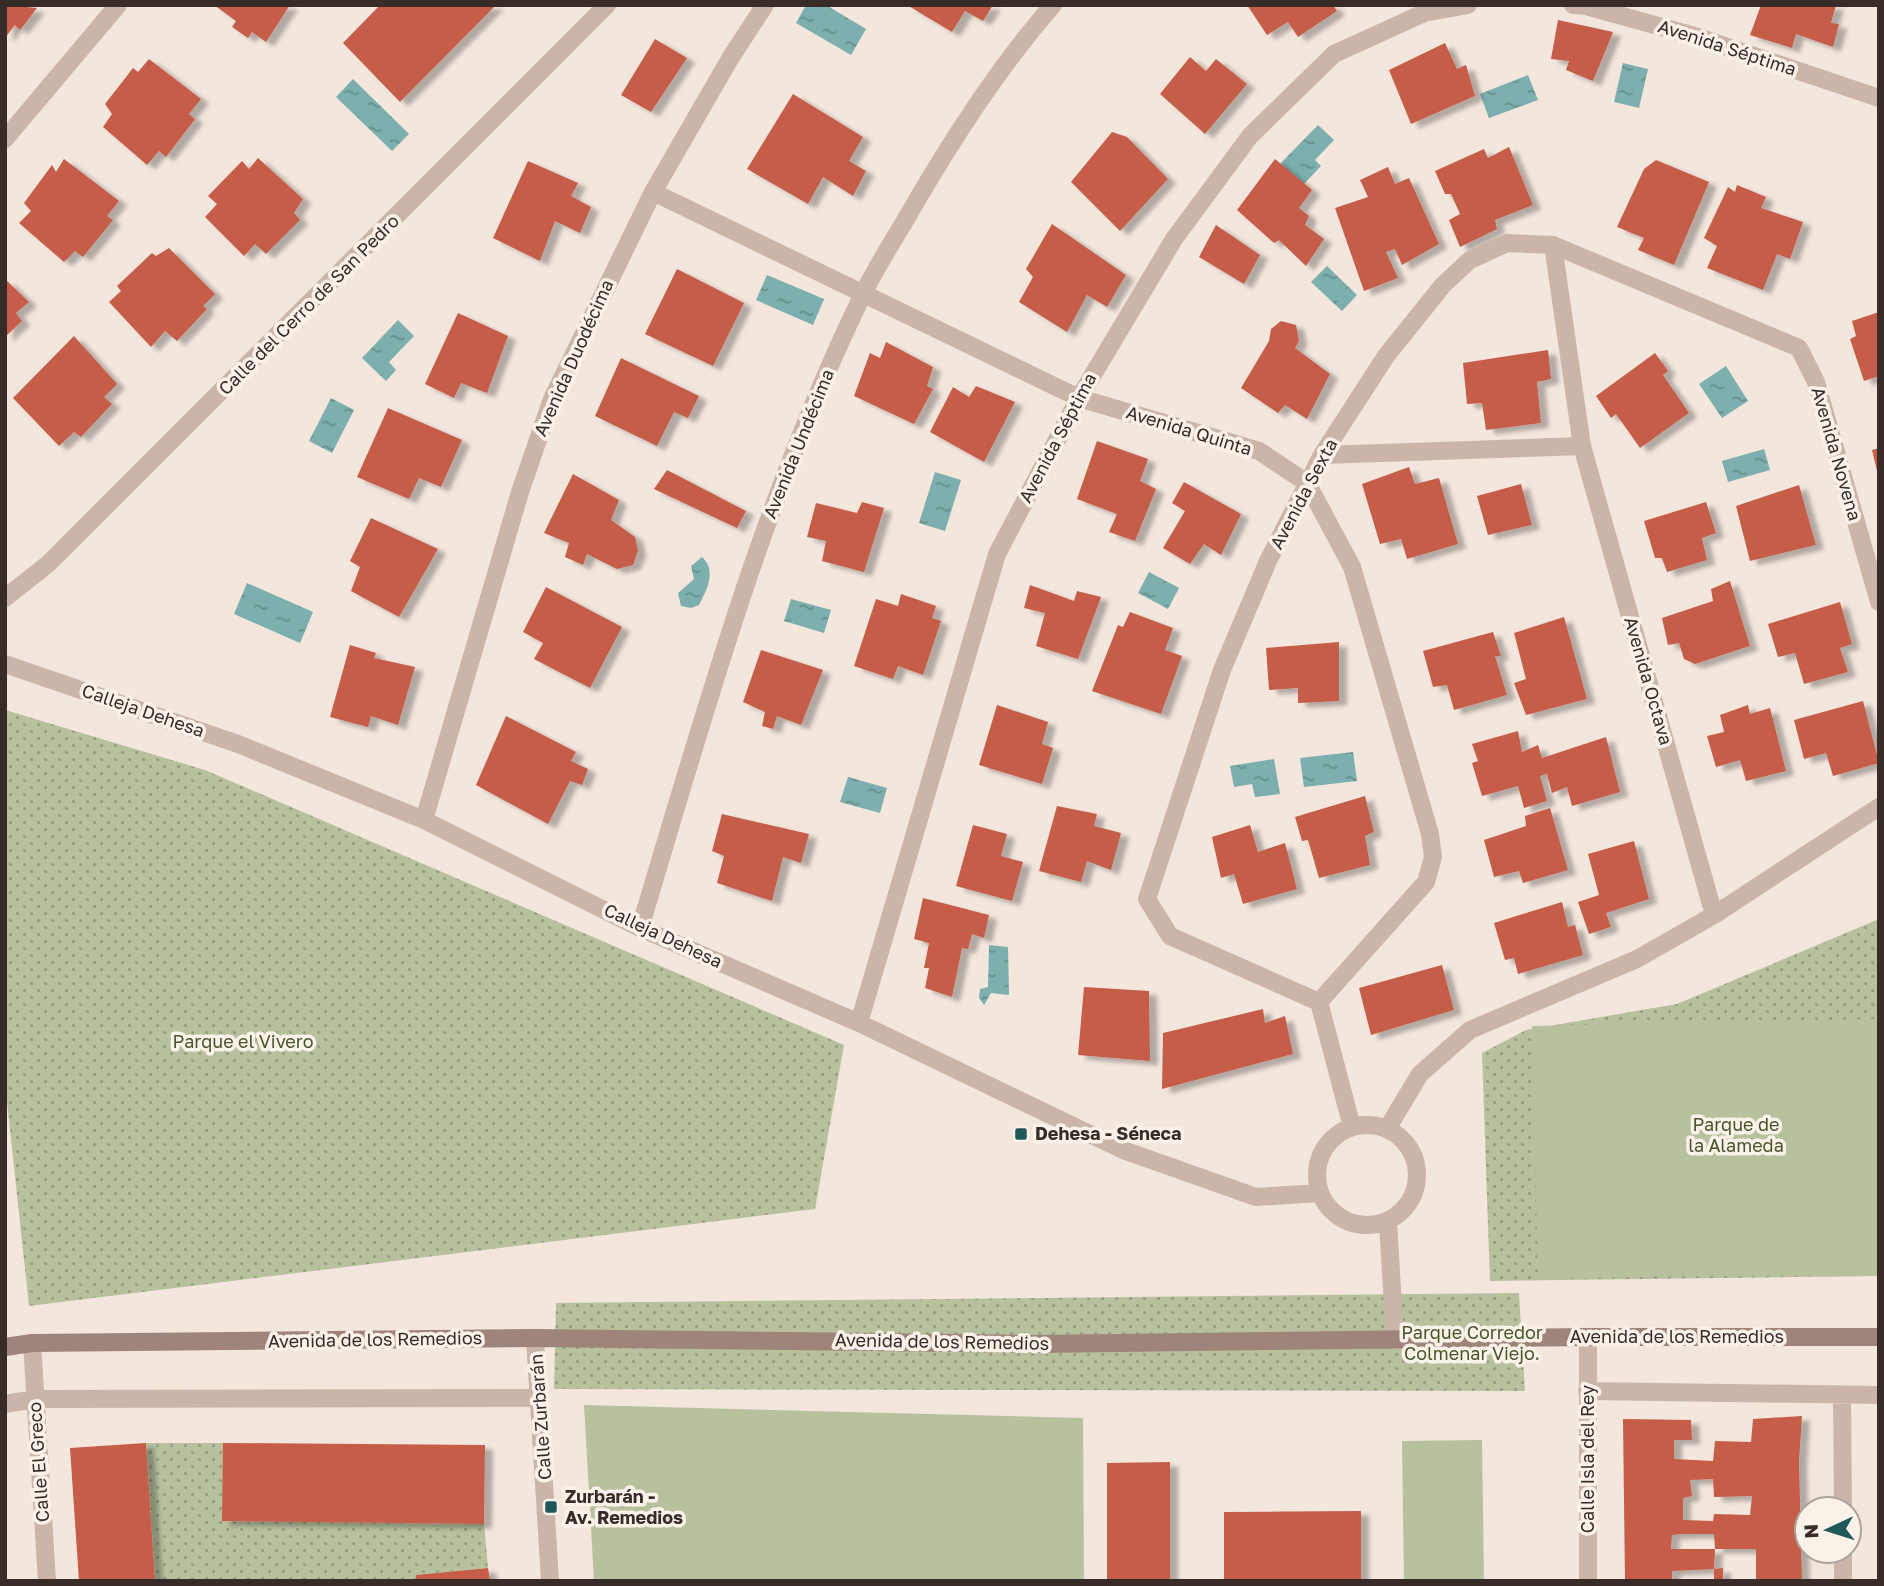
<svg xmlns="http://www.w3.org/2000/svg" width="1884" height="1586" viewBox="0 0 1884 1586" font-family="'Golos Text',sans-serif">
<style>
.park{fill:url(#park-dots)}
.pitch{fill:#b7c19d}
.water{fill:url(#water-ripples)}
.building{fill:#c55d48;fill-rule:evenodd;filter:url(#shadow)}
.lines{fill:none;stroke-linecap:round;stroke-linejoin:round}
.pedestrian{stroke:#cab5a8;stroke-width:18}
.minor{stroke:#cab5a8;stroke-width:18}
.secondary{stroke:#9e847a;stroke-width:18}
.poi-dot{fill:#1e5858;stroke:#faf1e9;stroke-width:2.5}
.labels{text-anchor:middle;stroke-width:7;stroke-linejoin:round;paint-order:stroke}
.street-label{font-size:18px;fill:#372c28;stroke:#faf1e9}
.park-label{font-size:18px;fill:#49552c;stroke:#faf1e9}
.poi-label{font-size:18px;font-weight:bold;fill:#372c28;stroke:#faf1e9;text-anchor:start}
</style>
<defs>
<pattern id="park-dots" width="8" height="8" patternUnits="userSpaceOnUse" patternTransform="scale(1.75)"><rect width="8" height="8" fill="#b7c19d"/><path d="M2 2h.1M6 6h.1" fill="none" stroke="#969d80" stroke-width="1.8" stroke-linecap="round"/></pattern>
<pattern id="water-ripples" width="26" height="14" patternUnits="userSpaceOnUse" patternTransform="scale(1.75)"><rect width="26" height="14" fill="#7cafad"/><path d="M2 4q2-2 4 0t4 0M15 11q2-2 4 0t4 0" fill="none" stroke="#668f8d"/></pattern>
<filter id="shadow"><feDropShadow dx="8" dy="4.5" stdDeviation="2" flood-color="#0004"/></filter>
</defs>
<rect width="100%" height="100%" fill="#f2e6dd"/>
<path class="park" d="M 5,710 L 205,770 L 844,1045 L 815,1209 L 29,1306 L 5,1083 Z
M 1879,919 L 1879,1276 L 1490,1281 L 1482,1053 L 1526,1030 L 1677,1004 Z
M 1519,1293 L 1525,1391 L 554,1389 L 556,1303 Z
M 146,1443 L 223,1443 L 223,1521 L 484,1524 L 488,1568 L 416,1575 L 416,1581 L 155,1581 Z"/>
<path class="pitch" d="M 1879,1019 L 1879,1272 L 1538,1279 L 1532,1026 Z
M 584,1405 L 1083,1418 L 1084,1581 L 594,1581 Z
M 1482,1440 L 1484,1581 L 1404,1581 L 1402,1441 Z"/>
<path class="water" d="M 806,5 L 826,5 L 866,29 L 851,55 L 796,23 Z
M 1623,63 L 1648,69 L 1639,108 L 1614,102 Z
M 1528,75 L 1538,100 L 1489,118 L 1480,94 Z
M 353,79 L 409,134 L 392,151 L 336,97 Z
M 1318,125 L 1334,140 L 1315,160 L 1321,166 L 1302,186 L 1280,164 Z
M 1327,266 L 1357,295 L 1342,311 L 1311,282 Z
M 767,275 L 824,299 L 813,325 L 756,300 Z
M 398,320 L 414,336 L 389,362 L 396,370 L 386,381 L 362,358 Z
M 1726,366 L 1748,401 L 1722,418 L 1699,384 Z
M 331,398 L 354,410 L 332,453 L 309,441 Z
M 1764,449 L 1770,470 L 1728,482 L 1722,461 Z
M 935,472 L 961,480 L 945,531 L 919,523 Z
M 702,557 C 717,571 707,589 699,605 L 691,608 L 681,606 L 678,593 L 694,579 L 691,566 Z
M 1149,572 L 1179,588 L 1168,609 L 1138,593 Z
M 247,583 L 313,612 L 300,643 L 234,614 Z
M 791,599 L 831,610 L 824,633 L 784,621 Z
M 1353,752 L 1357,781 L 1304,787 L 1300,758 Z
M 1274,759 L 1280,794 L 1255,797 L 1252,784 L 1234,787 L 1230,766 Z
M 848,777 L 887,788 L 880,813 L 840,802 Z
M 989,945 L 1008,947 L 1009,995 L 991,993 L 984,1005 L 979,998 L 980,989 L 988,987 Z"/>
<path class="building" d="M 5,5 L 37,8 L 20,30 L 15,25 L 5,38 Z
M 214,5 L 290,5 L 266,42 L 252,32 L 248,38 L 232,27 L 236,21 Z
M 380,5 L 496,5 L 400,102 L 343,43 Z
M 907,5 L 993,5 L 983,21 L 965,11 L 952,32 Z
M 1247,5 L 1333,5 L 1337,11 L 1298,37 L 1288,22 L 1267,35 Z
M 1761,5 L 1836,5 L 1831,23 L 1839,24 L 1833,47 L 1796,34 L 1792,48 L 1750,35 Z
M 1558,20 L 1613,32 L 1593,81 L 1566,70 L 1569,61 L 1551,59 Z
M 655,39 L 687,58 L 651,112 L 621,95 Z
M 1445,43 L 1457,69 L 1466,65 L 1475,96 L 1411,124 L 1389,70 Z
M 1190,57 L 1206,71 L 1216,59 L 1247,84 L 1205,134 L 1160,94 Z
M 149,59 L 201,99 L 189,114 L 195,119 L 166,157 L 159,151 L 147,165 L 103,127 L 112,114 L 105,104 L 133,68 L 138,72 Z
M 793,94 L 863,137 L 849,161 L 866,171 L 853,196 L 823,177 L 808,204 L 747,169 Z
M 1112,132 L 1127,137 L 1168,179 L 1120,231 L 1071,182 Z
M 1509,147 L 1533,205 L 1495,220 L 1497,229 L 1460,247 L 1449,220 L 1460,214 L 1451,194 L 1445,194 L 1435,171 L 1484,149 L 1488,158 Z
M 258,158 L 303,199 L 294,213 L 300,220 L 266,254 L 255,244 L 244,256 L 205,217 L 217,204 L 208,196 L 242,161 L 249,169 Z
M 64,159 L 119,201 L 107,216 L 113,220 L 83,257 L 75,251 L 64,262 L 19,223 L 31,211 L 24,203 L 52,165 L 56,172 Z
M 1275,159 L 1312,190 L 1299,208 L 1309,216 L 1305,225 L 1324,239 L 1306,266 L 1279,240 L 1274,243 L 1237,210 Z
M 1656,160 L 1709,182 L 1674,265 L 1638,250 L 1644,238 L 1617,227 L 1644,169 Z
M 528,161 L 578,183 L 571,196 L 591,207 L 580,233 L 555,221 L 540,261 L 493,238 Z
M 1388,167 L 1395,184 L 1409,178 L 1439,244 L 1402,265 L 1395,249 L 1386,252 L 1398,278 L 1364,291 L 1335,208 L 1368,197 L 1360,180 Z
M 1737,185 L 1766,197 L 1761,208 L 1803,222 L 1790,259 L 1777,254 L 1763,290 L 1707,268 L 1717,246 L 1704,238 L 1728,187 L 1735,192 Z
M 1052,224 L 1126,275 L 1107,307 L 1087,295 L 1067,332 L 1019,302 L 1033,277 L 1026,269 Z
M 1216,225 L 1260,255 L 1244,284 L 1199,257 Z
M 169,248 L 215,294 L 203,306 L 207,309 L 177,341 L 165,331 L 151,347 L 109,302 L 121,291 L 117,286 L 152,253 L 156,256 Z
M 677,269 L 744,303 L 713,366 L 645,334 Z
M 5,279 L 29,302 L 16,313 L 22,321 L 5,337 Z
M 1879,312 L 1879,376 L 1864,381 L 1850,339 L 1856,336 L 1852,321 Z
M 458,313 L 508,336 L 487,393 L 461,383 L 454,398 L 425,384 Z
M 1281,321 L 1296,325 L 1299,341 L 1295,348 L 1330,374 L 1307,419 L 1285,405 L 1278,413 L 1241,388 L 1269,341 L 1271,329 Z
M 74,336 L 117,384 L 104,397 L 112,404 L 81,437 L 74,432 L 59,446 L 13,398 Z
M 886,342 L 933,367 L 927,386 L 933,389 L 914,424 L 854,396 L 870,353 L 880,358 Z
M 1548,350 L 1551,379 L 1537,382 L 1541,423 L 1486,430 L 1482,403 L 1467,404 L 1463,363 Z
M 1655,353 L 1668,371 L 1663,375 L 1689,413 L 1640,448 L 1616,414 L 1611,418 L 1596,396 Z
M 621,358 L 699,396 L 688,418 L 674,412 L 657,446 L 595,416 Z
M 976,386 L 1015,402 L 984,462 L 930,432 L 953,387 L 969,397 Z
M 388,408 L 462,440 L 441,487 L 419,478 L 409,499 L 357,477 Z
M 1097,441 L 1148,459 L 1140,481 L 1156,489 L 1135,541 L 1109,532 L 1117,514 L 1077,499 Z
M 1879,448 L 1879,475 L 1878,475 L 1872,450 Z
M 1409,467 L 1415,484 L 1439,478 L 1458,544 L 1407,559 L 1401,539 L 1380,544 L 1362,484 Z
M 667,470 L 746,511 L 737,528 L 654,489 Z
M 573,474 L 619,500 L 611,520 L 635,537 L 638,551 L 633,565 L 617,569 L 587,554 L 583,565 L 565,557 L 569,543 L 544,533 Z
M 1184,482 L 1241,514 L 1221,555 L 1204,544 L 1190,564 L 1163,548 L 1185,511 L 1172,503 Z
M 1521,484 L 1532,525 L 1488,535 L 1477,496 Z
M 1799,485 L 1816,545 L 1750,561 L 1736,506 Z
M 862,502 L 884,508 L 864,572 L 822,561 L 826,541 L 807,537 L 816,503 L 857,513 Z
M 1706,502 L 1716,533 L 1702,538 L 1707,560 L 1667,572 L 1662,558 L 1655,558 L 1644,521 Z
M 371,518 L 438,549 L 399,617 L 351,591 L 360,567 L 350,561 Z
M 1730,581 L 1750,646 L 1695,664 L 1684,659 L 1679,643 L 1668,645 L 1662,618 L 1713,601 L 1711,589 Z
M 1030,585 L 1074,601 L 1077,591 L 1101,597 L 1078,659 L 1036,646 L 1045,613 L 1024,608 Z
M 546,587 L 622,627 L 590,688 L 534,659 L 543,643 L 523,632 Z
M 901,594 L 936,606 L 932,618 L 941,621 L 923,675 L 898,666 L 893,679 L 854,666 L 876,599 L 898,606 Z
M 1840,602 L 1852,644 L 1840,648 L 1848,672 L 1804,684 L 1795,653 L 1778,657 L 1768,624 Z
M 1130,612 L 1173,628 L 1165,650 L 1182,656 L 1161,714 L 1092,691 L 1118,625 L 1123,627 Z
M 1564,617 L 1587,699 L 1526,715 L 1514,683 L 1526,679 L 1514,633 Z
M 1493,632 L 1501,656 L 1495,656 L 1507,695 L 1454,710 L 1447,685 L 1433,687 L 1423,651 Z
M 1339,642 L 1339,701 L 1298,703 L 1298,688 L 1269,690 L 1266,648 Z
M 350,645 L 376,653 L 374,658 L 415,667 L 398,725 L 371,716 L 368,727 L 330,717 Z
M 761,650 L 823,670 L 801,725 L 777,716 L 773,729 L 762,726 L 765,712 L 743,702 Z
M 1863,701 L 1879,763 L 1833,776 L 1826,753 L 1804,759 L 1794,720 Z
M 997,705 L 1048,722 L 1042,744 L 1053,748 L 1042,784 L 979,765 Z
M 1748,705 L 1750,714 L 1770,708 L 1786,771 L 1746,781 L 1740,760 L 1716,767 L 1707,736 L 1724,732 L 1720,715 Z
M 506,716 L 576,752 L 571,761 L 588,769 L 582,785 L 570,781 L 548,824 L 476,785 Z
M 1518,731 L 1522,752 L 1538,745 L 1542,758 L 1606,737 L 1620,792 L 1572,806 L 1567,787 L 1552,793 L 1547,774 L 1540,776 L 1547,801 L 1524,808 L 1518,786 L 1482,796 L 1472,763 L 1478,761 L 1472,744 Z
M 1365,796 L 1374,832 L 1365,836 L 1370,865 L 1319,878 L 1308,840 L 1302,841 L 1295,817 Z
M 1057,806 L 1097,814 L 1094,826 L 1121,833 L 1111,870 L 1087,861 L 1081,882 L 1039,871 Z
M 1550,808 L 1568,870 L 1523,883 L 1519,871 L 1494,877 L 1484,840 L 1526,826 L 1525,816 Z
M 722,814 L 809,834 L 801,863 L 783,857 L 772,901 L 717,883 L 724,856 L 712,851 Z
M 973,825 L 1007,834 L 1001,856 L 1023,862 L 1012,901 L 956,886 Z
M 1250,825 L 1258,852 L 1285,843 L 1297,889 L 1243,904 L 1234,874 L 1221,878 L 1212,837 Z
M 1634,841 L 1649,899 L 1606,913 L 1611,927 L 1589,934 L 1578,902 L 1599,895 L 1588,854 Z
M 923,898 L 989,915 L 984,938 L 972,934 L 968,949 L 962,948 L 952,997 L 925,988 L 929,968 L 924,968 L 929,943 L 914,939 Z
M 1562,902 L 1568,927 L 1575,925 L 1583,955 L 1518,974 L 1514,958 L 1505,960 L 1494,923 Z
M 1442,965 L 1454,1010 L 1371,1035 L 1359,988 Z
M 1084,987 L 1149,991 L 1150,1061 L 1078,1055 Z
M 1263,1009 L 1265,1023 L 1285,1016 L 1293,1054 L 1162,1089 L 1163,1033 Z
M 1802,1416 L 1799,1461 L 1802,1581 L 1756,1581 L 1756,1549 L 1715,1549 L 1714,1569 L 1672,1571 L 1672,1581 L 1625,1581 L 1623,1419 L 1691,1420 L 1692,1440 L 1674,1440 L 1674,1459 L 1713,1461 L 1715,1441 L 1751,1442 L 1753,1419 ZM 1713,1479 L 1714,1497 L 1752,1496 L 1750,1515 L 1714,1514 L 1713,1521 L 1683,1520 L 1683,1498 L 1692,1496 L 1690,1480 ZM 1683,1534 L 1714,1534 L 1715,1549 L 1671,1549 L 1672,1535 Z
M 146,1443 L 155,1581 L 79,1581 L 70,1448 Z
M 223,1443 L 485,1445 L 484,1524 L 222,1521 Z
M 1170,1462 L 1170,1581 L 1107,1581 L 1107,1463 Z
M 1361,1511 L 1361,1581 L 1224,1581 L 1224,1512 Z
M 488,1568 L 490,1581 L 416,1581 L 416,1575 Z
M 1723,1568 L 1723,1581 L 1714,1581 L 1714,1569 Z"/>
<g class="lines">
<path class="pedestrian" d="M 1553,245 L 1582,446"/>
<path class="minor" d="M 1573,5 L 1586,6 L 1698,37 L 1879,98
M 5,139 L 118,5
M 653,192 L 1079,398 L 1259,451 L 1307,483 L 1352,567 L 1430,834 L 1433,857 L 1426,882 L 1319,1002
M 1322,455 L 1582,446 L 1714,915
M 5,598 L 48,564 L 607,5
M 5,664 L 238,744 L 424,820 L 640,928 L 859,1023 L 1123,1150 L 1256,1197 L 1320,1193
M 424,820 L 520,492 L 552,399 L 653,192 L 731,57 L 765,5
M 640,928 C 705,712 763,500 862,296 C 878,263 899,232 917,200 C 957,132 1001,64 1053,5
M 1319,1002 L 1170,936 L 1147,899 L 1222,670 L 1268,561 L 1322,455 L 1386,356 L 1443,285 L 1470,260 L 1507,243 L 1553,245 L 1799,348 L 1816,382 L 1879,602
M 1319,1002 L 1352,1127
M 859,1023 L 997,554 L 1079,398 L 1174,239 L 1250,136 L 1334,54 L 1424,13 L 1468,5
M1317 1175a50 50 0 1 1 100 0a50 50 0 1 1-100 0Z
M 1387,1129 L 1420,1074 L 1470,1030 L 1637,959 L 1714,915 L 1879,807
M 1388,1222 L 1395,1340
M 1588,1337 L 1588,1581
M 535,1338 L 550,1581
M 32,1343 L 47,1581
M 1587,1391 L 1879,1395
M 1842,1395 L 1843,1509
M 5,1404 L 35,1399 L 539,1398
M 1843,1551 L 1843,1581"/>
<path class="secondary" d="M 5,1347 L 32,1343 L 535,1338 L 1037,1344 L 1588,1337 L 1879,1337"/>
</g>
<g class="poi-dot">
<rect x="1014" y="1127" width="14" height="14" rx="3.5"/>
<rect x="544" y="1500" width="14" height="14" rx="3.5"/>
</g>
<g class="labels">
<g class="street-label">
<text transform="translate(1727 48) rotate(18)" y="6">Avenida Séptima</text>
<text transform="translate(309 305) rotate(-45)" y="6">Calle del Cerro de San Pedro</text>
<text transform="translate(574 358) rotate(-66)" y="6">Avenida Duodécima</text>
<text transform="translate(1189 431) rotate(17)" y="6">Avenida Quinta</text>
<text transform="translate(1058 438) rotate(-62)" y="6">Avenida Séptima</text>
<text transform="translate(799 444) rotate(-68)" y="6">Avenida Undécima</text>
<text transform="translate(1836 454) rotate(74)" y="6">Avenida Novena</text>
<text transform="translate(1304 494) rotate(-62)" y="6">Avenida Sexta</text>
<text transform="translate(1648 681) rotate(74)" y="6">Avenida Octava</text>
<text transform="translate(143 711) rotate(19)" y="6">Calleja Dehesa</text>
<text transform="translate(663 936) rotate(25)" y="6">Calleja Dehesa</text>
<text x="1677" y="1343">Avenida de los Remedios</text>
<text transform="translate(375 1340) rotate(-1)" y="6">Avenida de los Remedios</text>
<text transform="translate(942 1342) rotate(1)" y="6">Avenida de los Remedios</text>
<text transform="translate(541 1417) rotate(-94)" y="6">Calle Zurbarán</text>
<text transform="translate(1588 1459) rotate(-90)" y="6">Calle Isla del Rey</text>
<text transform="translate(39 1462) rotate(-94)" y="6">Calle El Greco</text>
</g>
<g class="park-label">
<text x="243" y="1048">Parque el Vivero</text>
<text x="1736" y="1131">Parque de<tspan x="1736" dy="21">la Alameda</tspan></text>
<text x="1472" y="1339">Parque Corredor<tspan x="1472" dy="21">Colmenar Viejo.</tspan></text>
</g>
<g class="poi-label">
<text x="1035" y="1140">Dehesa - Séneca</text>
<text x="565" y="1503">Zurbarán -<tspan x="565" dy="21">Av. Remedios</tspan></text>
</g>
</g>
<rect width="1884" height="1586" fill="none" stroke="#372c28" stroke-width="14"/>
<g transform="translate(1828 1530) rotate(266)"><circle r="33" fill="#faf1e9" stroke="#aca29c" stroke-width="2"/>
<path d="M0-5L12 26L0 18L-12 26Z" fill="#1e5858"/>
<text y="-10" font-size="19" font-weight="bold" text-anchor="middle" fill="#372c28">N</text>
</g>
</svg>
